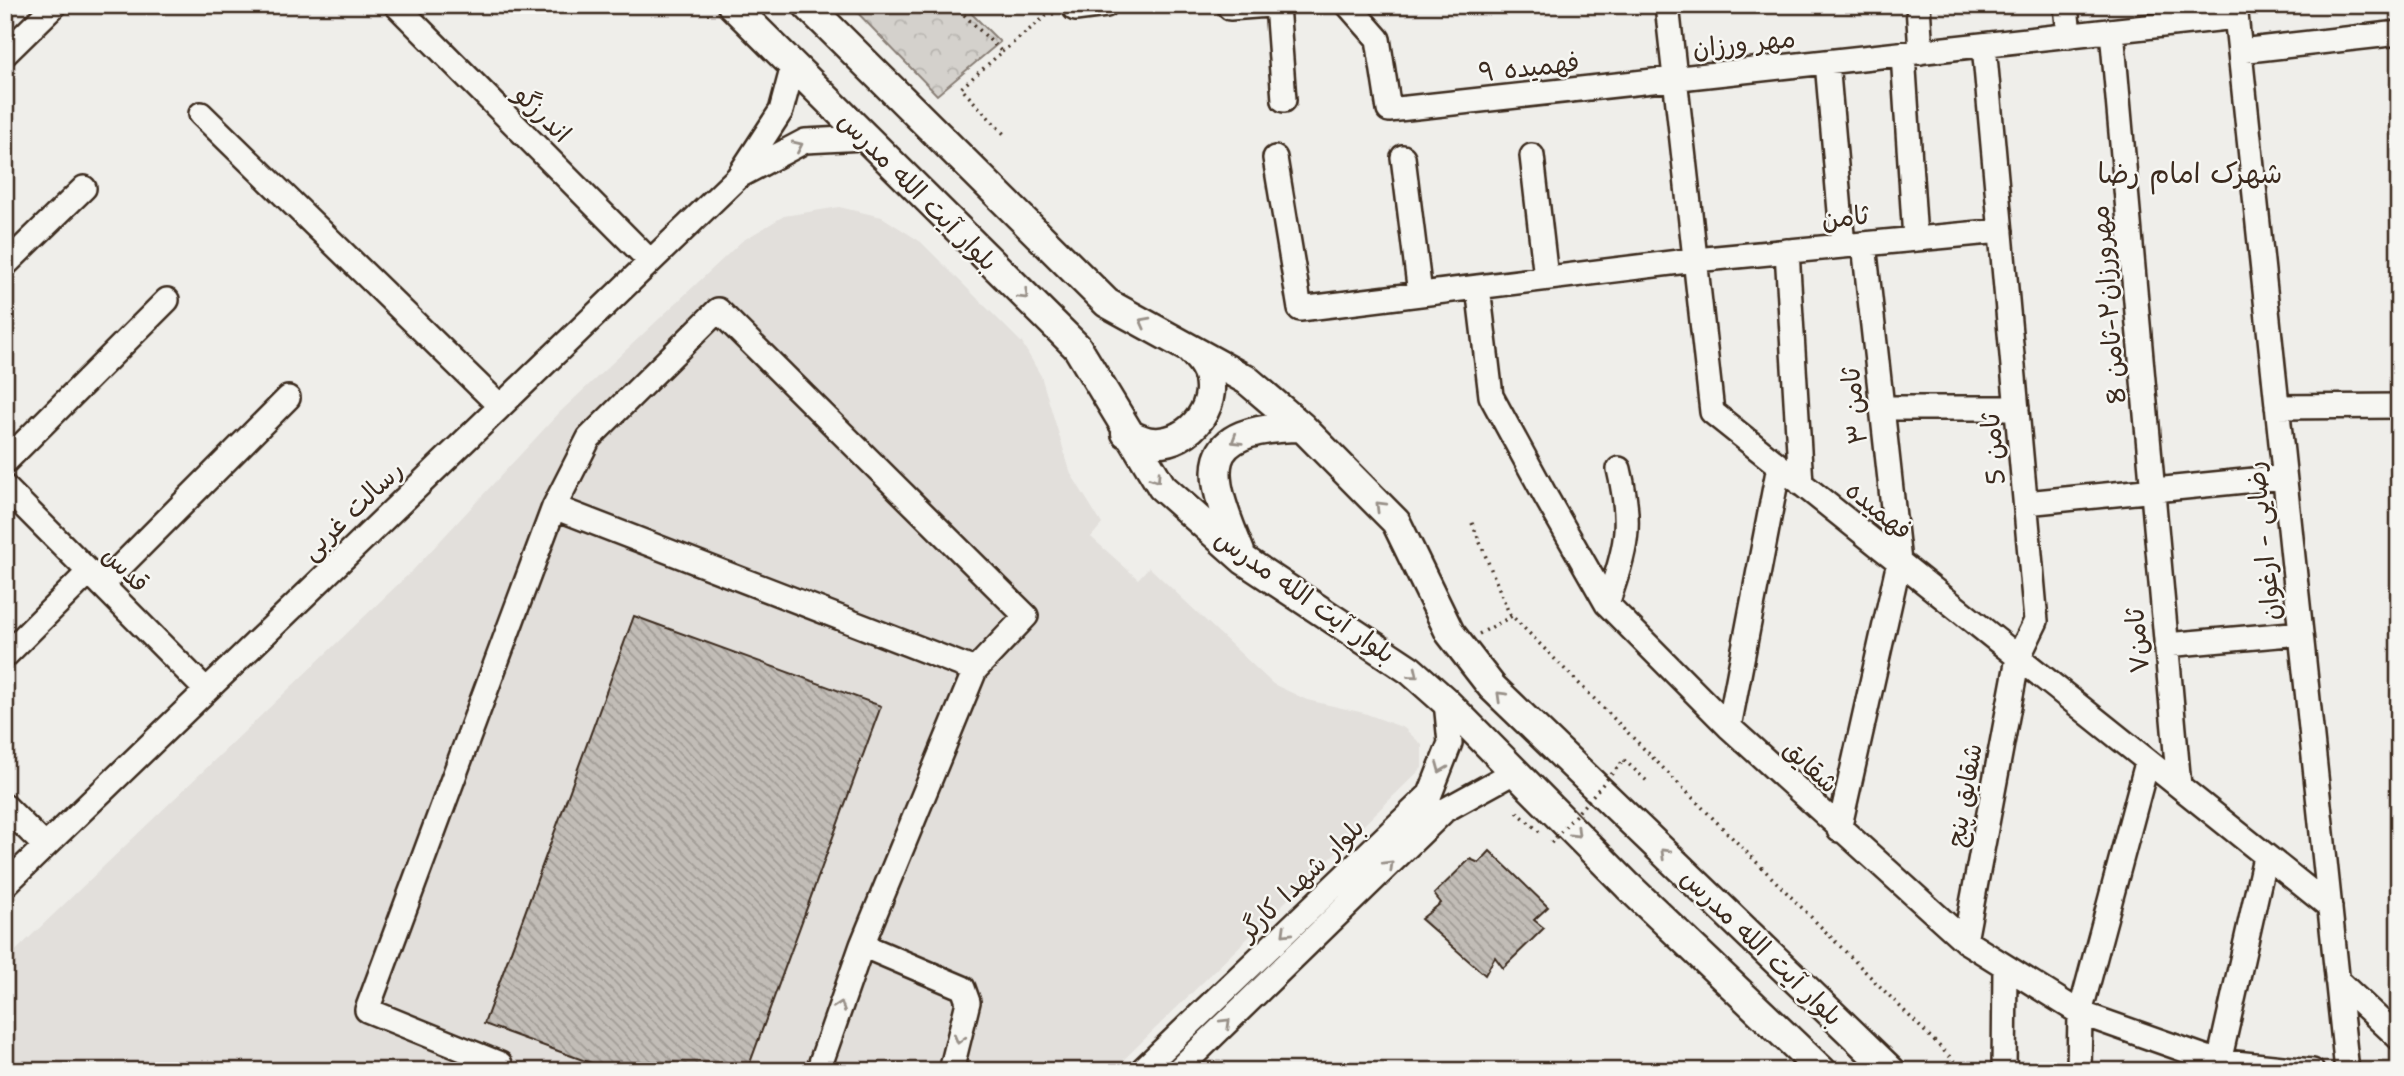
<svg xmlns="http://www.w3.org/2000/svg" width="2404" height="1076" viewBox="0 0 2404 1076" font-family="'Shantell Sans','Playpen Sans Arabic',sans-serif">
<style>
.built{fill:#e2dfdb}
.forest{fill:url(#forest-crowns);stroke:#887e75;stroke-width:2}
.building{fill:url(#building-back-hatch);stroke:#3b2a1e;stroke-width:2}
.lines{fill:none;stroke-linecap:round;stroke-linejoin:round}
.minor-casing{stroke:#3b2a1e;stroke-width:28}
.major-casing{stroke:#3b2a1e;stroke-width:33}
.path{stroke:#3b2a1e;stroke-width:3.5;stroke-dasharray:2 5;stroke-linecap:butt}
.minor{stroke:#f6f6f2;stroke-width:23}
.major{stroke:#f6f6f2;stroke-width:28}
.path-bridge{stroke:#3b2a1e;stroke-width:3.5;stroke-dasharray:2 5;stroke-linecap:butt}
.oneway{stroke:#989088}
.labels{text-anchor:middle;stroke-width:5;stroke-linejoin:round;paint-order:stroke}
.street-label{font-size:26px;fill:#3b2a1e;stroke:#f6f6f2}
.neighbourhood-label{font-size:28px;fill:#3b2a1e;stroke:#f6f6f2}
</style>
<defs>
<pattern id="forest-crowns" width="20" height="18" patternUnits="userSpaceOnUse" patternTransform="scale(1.75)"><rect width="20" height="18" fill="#d4d1cc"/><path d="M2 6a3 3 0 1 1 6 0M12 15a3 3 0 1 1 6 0" fill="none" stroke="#b7b4af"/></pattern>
<pattern id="building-back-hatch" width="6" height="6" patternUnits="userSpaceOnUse" patternTransform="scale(1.75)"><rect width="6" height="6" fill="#c2bdb7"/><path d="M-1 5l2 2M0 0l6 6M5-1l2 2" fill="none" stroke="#9f9a94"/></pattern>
</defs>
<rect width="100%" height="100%" fill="#efeeea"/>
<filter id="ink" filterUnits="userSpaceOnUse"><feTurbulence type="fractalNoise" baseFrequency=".0143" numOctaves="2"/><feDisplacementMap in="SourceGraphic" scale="14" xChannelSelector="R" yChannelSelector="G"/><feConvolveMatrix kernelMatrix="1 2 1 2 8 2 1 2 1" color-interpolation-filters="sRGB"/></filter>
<g filter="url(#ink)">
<path class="built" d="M 839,207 L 882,217 L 921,242 L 1022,343 L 1041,376 L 1071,474 L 1102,524 L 1091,537 L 1138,579 L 1149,567 L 1273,684 L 1307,700 L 1364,713 L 1404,728 L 1422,745 L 1422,768 L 1112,1071 L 5,1071 L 5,961 L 414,569 L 560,412 L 742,241 L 784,216 Z"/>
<path class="forest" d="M 850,5 L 963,5 L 1000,42 L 937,95 Z"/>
<path class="building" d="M 634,616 L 881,706 L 747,1071 L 613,1071 L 484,1024 Z
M 1490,851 L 1548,907 L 1534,920 L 1544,928 L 1503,968 L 1495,957 L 1485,975 L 1421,919 L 1441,903 L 1434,894 L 1470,859 L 1479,863 Z"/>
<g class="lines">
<defs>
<path id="minor" d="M 396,5 L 650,261
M 1229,5 L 1230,8 L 1269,5
M 1277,5 L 1284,100
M 1348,5 L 1378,39 L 1389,110 L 2236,17
M 1667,5 L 1712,412 L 2330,907
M 1918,5 L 1921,52
M 2066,5 L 2069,36
M 2235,5 L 2347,1071
M 1075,9 L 1106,5
M 2112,31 L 2179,786
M 2240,51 L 2399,33
M 5,54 L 55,5
M 1903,54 L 1915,239
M 1827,62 L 1843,246
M 201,114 L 500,406
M 1532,156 L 1546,278
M 1403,157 L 1420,294
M 1275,158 L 1300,309 L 1695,260 L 2001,231
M 741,175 L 805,141 L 864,138
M 1787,251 L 1801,484
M 5,265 L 84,188
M 1478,287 L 1491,396 L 1546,497 L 1607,604 L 1729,727 L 1965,941 L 2080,1013 L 2216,1061 L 2312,1071
M 2277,407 L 2399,406
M 1882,408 L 2017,408
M 5,462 L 167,300
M 5,487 L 206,690
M 2026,503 L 2284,477
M 554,507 L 975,670
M 102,585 L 288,398
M 1607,604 C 1626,547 1633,528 1619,469
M 2166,645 L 2301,633
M 5,656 L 89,572
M 1729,727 L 1779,466
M 5,806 L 45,846
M 1839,830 L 1899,562 L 1864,244
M 5,885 L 738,177 L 781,111 L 793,66
M 1965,941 L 2018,658 L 2036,621 L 1984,45
M 2337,980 L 2399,1038
M 503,1071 L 500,1064 L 367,1010 L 554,507 L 589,438 L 718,310 L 1026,616 L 975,670 L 862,945
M 818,1071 L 862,945 L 963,988 L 968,1002 L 952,1067 L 957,1071
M 1141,1071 L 1430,794 L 1450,743 L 1446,702
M 1177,1071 L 1445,810 L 1516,771
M 2004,1071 L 2005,968
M 2079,1071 L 2080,1013 L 2147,763
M 2217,1071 L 2265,857"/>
<path id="major" d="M 732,5 L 1077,347 L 1162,487 L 1244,560 L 1410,670 L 1446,702 L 1628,886 L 1822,1071
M 807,5 L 1107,303 L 1247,380 L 1302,427 L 1396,522 L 1450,633 L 1492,687 L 1891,1071
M 1126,433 C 1134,436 1144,442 1153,442 C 1191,445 1224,400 1204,366 C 1201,360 1195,354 1190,349
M 1240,552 C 1207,472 1194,428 1302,427"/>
</defs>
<use href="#minor" class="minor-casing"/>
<use href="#major" class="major-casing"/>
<path class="path" d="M 954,5 L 1002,52 L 961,88 L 1004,134
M 1002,52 L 1046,16 L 1056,13
M 1472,523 L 1509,613 L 1964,1071
M 1479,634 L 1512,616
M 1624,760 L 1648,782
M 1517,812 L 1542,834"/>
<use href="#minor" class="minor"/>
<use href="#major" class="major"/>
<path class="path-bridge" d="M 1551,843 L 1624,760"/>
</g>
<defs><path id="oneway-chevron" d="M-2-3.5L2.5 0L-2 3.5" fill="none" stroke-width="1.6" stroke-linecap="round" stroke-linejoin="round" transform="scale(1.75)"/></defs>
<g class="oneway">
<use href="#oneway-chevron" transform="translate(798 146) rotate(-25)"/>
<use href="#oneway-chevron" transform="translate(1024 295) rotate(44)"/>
<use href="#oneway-chevron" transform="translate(1144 322) rotate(-152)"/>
<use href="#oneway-chevron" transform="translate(1236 440) rotate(148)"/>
<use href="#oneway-chevron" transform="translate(1156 478) rotate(56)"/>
<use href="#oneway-chevron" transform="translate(1380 506) rotate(-135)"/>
<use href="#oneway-chevron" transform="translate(1414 674) rotate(39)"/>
<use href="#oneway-chevron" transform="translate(1501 696) rotate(-136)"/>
<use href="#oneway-chevron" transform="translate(1441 768) rotate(112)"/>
<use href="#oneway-chevron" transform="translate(1576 833) rotate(45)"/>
<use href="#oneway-chevron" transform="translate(1665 853) rotate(-136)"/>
<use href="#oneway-chevron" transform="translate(1389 865) rotate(-44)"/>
<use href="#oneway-chevron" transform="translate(1286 932) rotate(136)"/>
<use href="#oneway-chevron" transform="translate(840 1006) rotate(-71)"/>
<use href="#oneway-chevron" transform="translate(1226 1023) rotate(-44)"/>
<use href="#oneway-chevron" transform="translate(959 1039) rotate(105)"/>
</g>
</g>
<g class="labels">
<g class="street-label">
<text transform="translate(1744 43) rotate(-6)" y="9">مهر ورزان</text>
<text transform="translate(1529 67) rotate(-6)" y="9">فهمیده ۹</text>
<text transform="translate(543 114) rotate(45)" y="9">اندرزگو</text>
<text transform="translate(918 191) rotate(45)" y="9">بلوار آیت الله مدرس</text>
<text transform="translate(1845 217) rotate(-6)" y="9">ثامن</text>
<text transform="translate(2108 305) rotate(-95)" y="9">مهرورزان۲-ثامن 8</text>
<text transform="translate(1854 406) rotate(-96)" y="9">ثامن ۳</text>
<text transform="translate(1993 449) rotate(-95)" y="9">ثامن 5</text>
<text transform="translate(352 510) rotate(-44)" y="9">رسالت غربی</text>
<text transform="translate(1879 510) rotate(39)" y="9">فهمیده</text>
<text transform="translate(2263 541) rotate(-96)" y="9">رضایی - ارغوان</text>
<text transform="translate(126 569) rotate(45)" y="9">قدس</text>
<text transform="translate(1305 596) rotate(35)" y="9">بلوار آیت الله مدرس</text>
<text transform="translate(2137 641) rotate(-95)" y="9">ثامن۷</text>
<text transform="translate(1811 766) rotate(43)" y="9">شقایق</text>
<text transform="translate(1964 795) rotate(-80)" y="9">شقایق پنج</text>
<text transform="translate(1301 879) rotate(-44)" y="9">بلوار شهدا کارگر</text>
<text transform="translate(1762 947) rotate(44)" y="9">بلوار آیت الله مدرس</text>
</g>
<g class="neighbourhood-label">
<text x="2190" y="183">شهرک امام رضا</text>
</g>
</g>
<rect width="2404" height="1076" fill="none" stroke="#f6f6f2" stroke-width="28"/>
<rect x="14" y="14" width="2376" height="1048" fill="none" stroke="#3b2a1e" stroke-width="2.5" filter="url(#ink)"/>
</svg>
